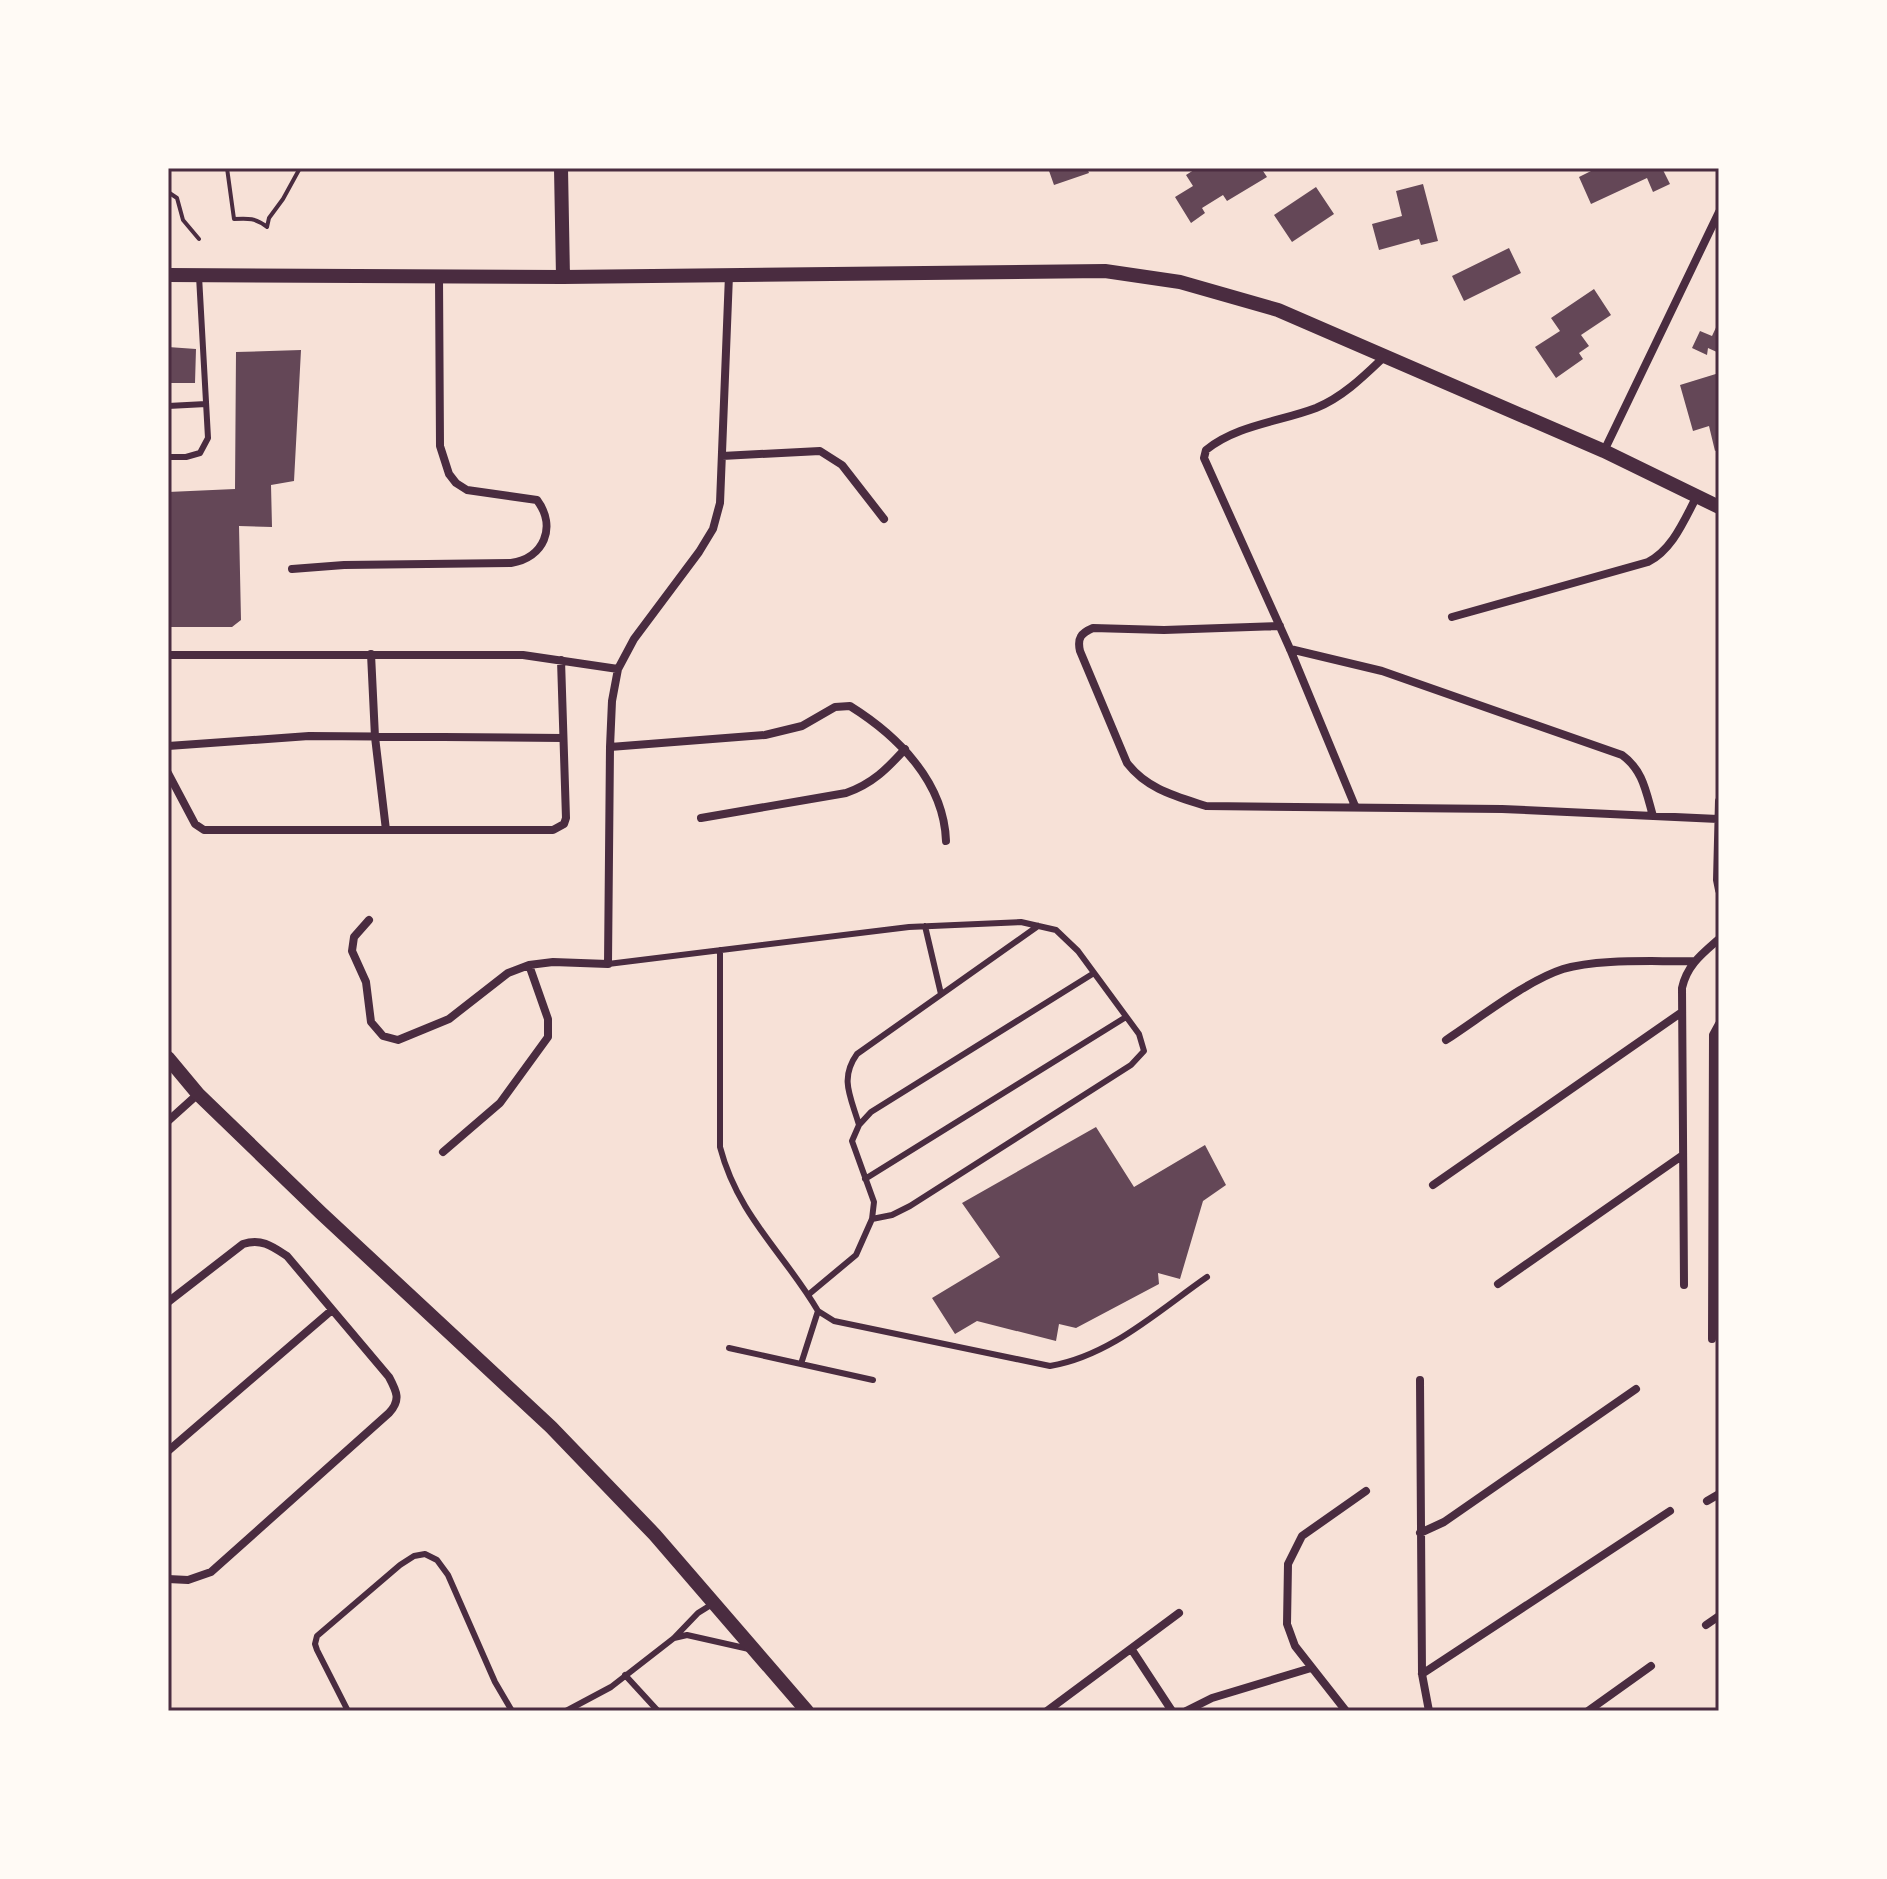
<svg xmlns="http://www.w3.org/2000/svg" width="1887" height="1879" viewBox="0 0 1887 1879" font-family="'Open Sans',sans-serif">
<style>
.building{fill:#644757}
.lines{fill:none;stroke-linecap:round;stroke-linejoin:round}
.path{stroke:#4a2c40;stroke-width:4}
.service{stroke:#4a2c40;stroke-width:6}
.minor{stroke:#4a2c40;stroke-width:8}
.tertiary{stroke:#4a2c40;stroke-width:14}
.neatline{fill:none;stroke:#4a2c40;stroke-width:3}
</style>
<rect width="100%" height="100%" fill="#f7e1d7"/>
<path class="building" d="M 1048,168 L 1087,168 L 1089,173 L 1054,185 Z
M 1197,168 L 1261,168 L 1267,177 L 1227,201 L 1223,195 L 1202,208 L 1205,213 L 1191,223 L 1175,197 L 1193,186 L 1186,175 Z
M 1597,168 L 1662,168 L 1670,184 L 1653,192 L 1647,178 L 1591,204 L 1579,177 Z
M 1423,184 L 1438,241 L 1421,245 L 1419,239 L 1379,250 L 1372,224 L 1402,216 L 1396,191 Z
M 1316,187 L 1334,214 L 1292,242 L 1274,215 Z
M 1509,248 L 1521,273 L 1464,301 L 1452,276 Z
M 1594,289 L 1611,315 L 1581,335 L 1589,346 L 1579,353 L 1583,359 L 1556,378 L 1535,347 L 1560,331 L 1551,318 Z
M 1719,321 L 1719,353 L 1708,348 L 1707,355 L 1692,348 L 1700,331 L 1712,336 Z
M 168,347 L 196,349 L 195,383 L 168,383 Z
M 301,350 L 294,481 L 271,485 L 272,527 L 239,526 L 241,620 L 232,627 L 168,627 L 168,492 L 235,489 L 236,352 Z
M 1719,373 L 1719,449 L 1715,451 L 1709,426 L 1693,431 L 1680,385 Z
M 1096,1127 L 1134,1187 L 1205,1145 L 1226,1185 L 1203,1201 L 1180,1279 L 1158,1273 L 1159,1284 L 1076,1328 L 1059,1324 L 1056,1341 L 977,1321 L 955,1334 L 932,1298 L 1000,1257 L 962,1203 Z"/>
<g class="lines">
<path class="path" d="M 227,168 L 234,219 C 248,218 256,218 267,227 L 269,218 L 283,199 L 300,168
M 168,192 L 177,198 L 183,220 L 199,239"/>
<path class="service" d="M 168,406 L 206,404
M 168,457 L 186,457 L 200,453 L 208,438 L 199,276
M 925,926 L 941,994
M 720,950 L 720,1147 C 738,1216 784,1253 818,1311 L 834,1321 L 1050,1366 C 1110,1356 1158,1311 1207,1277
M 608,964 L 909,927 L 1021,922 L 1056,930 L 1078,951 L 1139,1034 L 1144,1051 L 1131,1065 L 910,1206 L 892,1215 L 872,1219
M 859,1125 C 851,1097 839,1079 857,1054 L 1038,926
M 865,1179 L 1126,1017
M 808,1295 L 856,1255 L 872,1219 L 874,1202 L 852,1141 L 859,1125 L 871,1112 L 1094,973
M 729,1348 L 873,1380
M 801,1364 L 818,1311
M 674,1638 L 687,1635 L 749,1649
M 625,1675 L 658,1711
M 348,1711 L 317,1650 L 315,1644 L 317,1636 L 400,1565 L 414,1556 L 425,1554 L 437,1560 L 448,1575 L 495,1682 L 512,1711
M 566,1711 L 611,1687 L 674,1638 L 698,1613 L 714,1603"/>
<path class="minor" d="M 1604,451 L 1719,212
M 722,456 L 820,451 L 842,465 L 884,519
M 292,569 L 344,565 L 511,563 C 544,558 557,527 537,500 L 467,490 L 456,483 L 449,474 L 440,446 L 439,277
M 1452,617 L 1648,562 C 1673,549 1684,520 1697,496
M 1280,626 L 1164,630 L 1093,628 C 1081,633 1077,638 1080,651 L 1127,763 C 1147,789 1175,796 1206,806 L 1502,809 L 1718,819
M 1290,649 L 1382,671 L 1622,755 C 1643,770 1646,792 1653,816
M 371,654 L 375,737 L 386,830
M 168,655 L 523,655 L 618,669
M 168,746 L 309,736 L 563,738
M 610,747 L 765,735 L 802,726 L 835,707 L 850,706 C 898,736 944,782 946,841
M 168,773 L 195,824 L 204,830 L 553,830 L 564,824 L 566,818 L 561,660
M 1719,801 L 1717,880 L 1719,890
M 1355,806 L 1290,649 L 1204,458 L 1206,450 C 1237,425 1279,422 1316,408 C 1343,397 1364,376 1385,356
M 701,818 L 846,793 C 872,784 887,769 905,749
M 369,920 L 354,937 L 352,951 L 366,982 L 371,1022 L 383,1036 L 398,1040 L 449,1019 L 508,973 L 529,965 L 553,962 L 608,964 L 610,747 L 612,701 L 618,669 L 634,639 L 699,552 L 713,529 L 720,503 L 729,275
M 1446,1040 C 1480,1018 1526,981 1563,969 C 1599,958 1656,962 1694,961
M 168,1121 L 198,1094
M 443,1152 L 500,1103 L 548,1037 L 548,1019 L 529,965
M 1433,1185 L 1682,1012
M 1498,1284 L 1683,1155
M 1684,1285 L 1682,988 C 1687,965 1702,954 1719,939
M 168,1302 L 243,1244 C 261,1238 272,1246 287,1256 L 389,1377 C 397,1392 401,1400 389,1413 L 211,1572 L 188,1580 L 168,1579
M 1712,1339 L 1713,1035 L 1719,1024
M 1420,1380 L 1422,1674 L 1429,1711
M 168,1451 L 332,1310
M 1707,1501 L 1719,1494
M 1420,1533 L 1444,1522 L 1636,1389
M 1706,1625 L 1719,1616
M 1132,1650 L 1172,1711
M 1422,1674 L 1670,1511
M 1047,1711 L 1179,1613
M 1186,1711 L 1212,1698 L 1311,1668
M 1346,1711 L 1295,1646 L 1287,1624 L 1288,1564 L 1302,1536 L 1366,1491
M 1588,1711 L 1651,1666"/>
<path class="tertiary" d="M 561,168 L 563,277
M 168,275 L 563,277 L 1105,271 L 1180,282 L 1278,310 L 1604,451 L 1719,507
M 168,1058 L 198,1094 L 321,1213 L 551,1427 L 655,1535 L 807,1711"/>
</g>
<rect width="1887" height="1879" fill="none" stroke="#fffaf5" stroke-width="340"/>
<rect x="170" y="170" width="1547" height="1539" class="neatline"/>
</svg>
